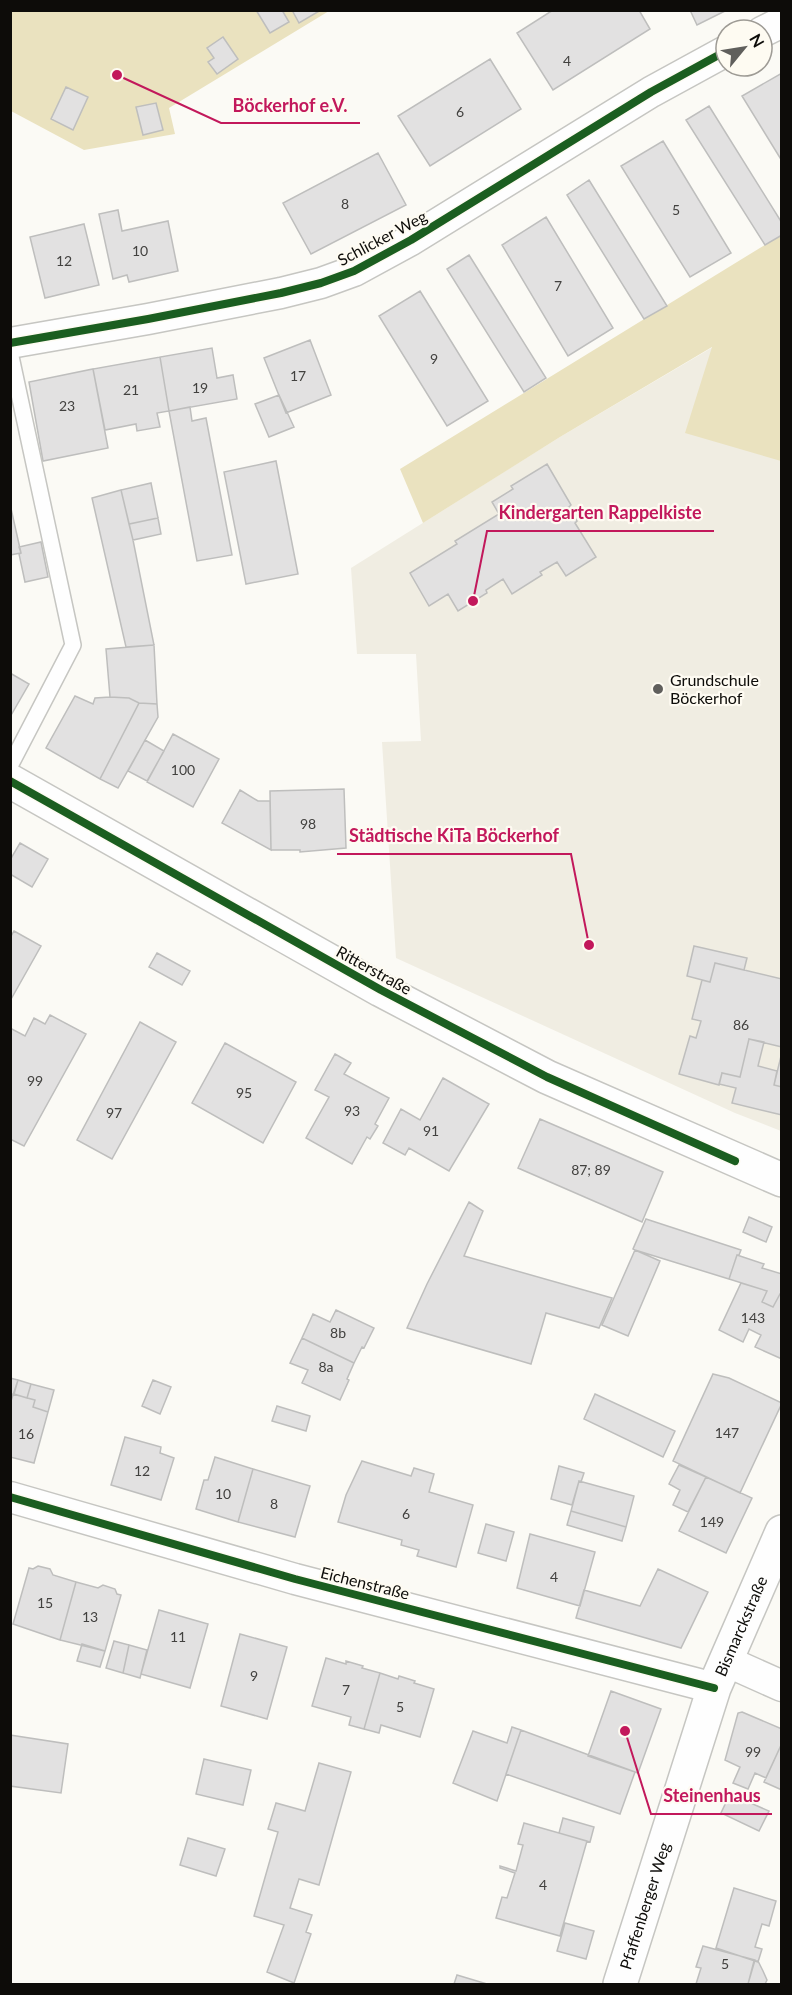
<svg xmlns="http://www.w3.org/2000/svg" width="792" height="1995" viewBox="0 0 792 1995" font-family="Lato,sans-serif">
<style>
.built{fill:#f0ede2}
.green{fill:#eae2bf}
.building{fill:#e2e1e1;stroke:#bebebd;stroke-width:1.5}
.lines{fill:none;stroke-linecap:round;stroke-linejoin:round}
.lane-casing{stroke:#c6c6c2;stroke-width:18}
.street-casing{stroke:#c6c6c2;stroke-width:33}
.secondary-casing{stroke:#c6c6c2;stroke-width:36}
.lane{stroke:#fefefe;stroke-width:15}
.street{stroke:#fefefe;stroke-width:30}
.secondary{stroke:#fefefe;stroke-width:33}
.cycleway-casing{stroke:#fefbf2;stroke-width:11}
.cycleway{stroke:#1b5e20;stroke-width:8}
.poi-dot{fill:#605f5c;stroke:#fefbf2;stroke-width:2}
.labels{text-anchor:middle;stroke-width:4.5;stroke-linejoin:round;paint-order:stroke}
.number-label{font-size:14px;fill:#42413f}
.street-label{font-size:16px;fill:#0d0c09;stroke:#fefbf2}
.poi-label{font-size:16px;fill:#0d0c09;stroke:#fefbf2;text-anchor:start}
.leader{fill:none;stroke:#c2185b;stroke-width:2}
.callout-dot{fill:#c2185b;stroke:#fefbf2;stroke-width:2}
.callout-label{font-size:18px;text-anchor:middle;font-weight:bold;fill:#c2185b;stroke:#fefbf2;stroke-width:4.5;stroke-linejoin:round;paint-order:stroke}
</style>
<rect width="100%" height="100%" fill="#fbfaf5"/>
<path class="built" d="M 713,347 L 781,371 L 781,1131 L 735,1113 L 396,958 L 382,742 L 421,741 L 416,654 L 357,654 L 351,568 L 560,437 Z"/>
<path class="green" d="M 10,11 L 329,11 L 169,108 L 175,134 L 84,150 L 11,111 Z
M 781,235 L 781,461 L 685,433 L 712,347 L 560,437 L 423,523 L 400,469 Z"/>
<path class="building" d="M 256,10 L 282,10 L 289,22 L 270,33 Z
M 292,10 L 321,10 L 299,23 Z
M 553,10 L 639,10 L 650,29 L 553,90 L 517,33 Z
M 690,10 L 727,10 L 697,25 Z
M 223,37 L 238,59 L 217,74 L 208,62 L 214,58 L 207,48 Z
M 490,59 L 521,109 L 430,166 L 398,116 Z
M 782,73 L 782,161 L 742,96 Z
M 66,87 L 88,97 L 73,130 L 51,119 Z
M 156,103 L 163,130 L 143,135 L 136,107 Z
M 709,106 L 782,223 L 782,235 L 765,245 L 686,120 Z
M 663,141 L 731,253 L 690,277 L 621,166 Z
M 378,153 L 406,205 L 311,254 L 283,203 Z
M 589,180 L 667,306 L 644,319 L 567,195 Z
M 118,210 L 122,231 L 168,221 L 178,271 L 129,282 L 127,275 L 113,279 L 99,214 Z
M 546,217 L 613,328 L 568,356 L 502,245 Z
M 84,224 L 99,285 L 45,298 L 30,237 Z
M 469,255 L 546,378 L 524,392 L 447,269 Z
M 420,291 L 488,401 L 447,426 L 379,316 Z
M 310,340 L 331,395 L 286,413 L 264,358 Z
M 212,348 L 217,378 L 233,375 L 237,399 L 169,411 L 160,357 Z
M 160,357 L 169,411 L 157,413 L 160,427 L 137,431 L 136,424 L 105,430 L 93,369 Z
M 93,369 L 108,448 L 43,461 L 29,382 Z
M 279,395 L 294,427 L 269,437 L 255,404 Z
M 190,407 L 192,421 L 206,418 L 232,555 L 197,561 L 169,411 Z
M 276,461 L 298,574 L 246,584 L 224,472 Z
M 547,464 L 571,505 L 569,507 L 577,521 L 575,523 L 596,557 L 566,576 L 557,562 L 540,572 L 542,575 L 512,594 L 503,579 L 486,590 L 487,593 L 458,611 L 448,594 L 429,606 L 410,573 L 457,544 L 455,541 L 499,514 L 492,502 L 513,489 L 511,486 Z
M 151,483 L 158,518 L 129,524 L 121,490 Z
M 121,490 L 133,540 L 154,645 L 126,647 L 92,498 Z
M 10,504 L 21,553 L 10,555 Z
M 158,518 L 161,534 L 133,540 L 129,524 Z
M 41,542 L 48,577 L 25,582 L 19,554 L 21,553 L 19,547 Z
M 154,645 L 157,704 L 139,703 L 129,698 L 110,697 L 106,649 Z
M 10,673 L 29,684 L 10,717 Z
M 75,696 L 93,704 L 95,698 L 110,697 L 129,698 L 139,703 L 100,779 L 46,748 Z
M 139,703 L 157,704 L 158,717 L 118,788 L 100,779 Z
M 173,734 L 219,759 L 193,807 L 147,782 Z
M 145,740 L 164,751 L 147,781 L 128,771 Z
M 344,789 L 346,848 L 300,852 L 300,850 L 271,850 L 270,791 Z
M 240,790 L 258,801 L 270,801 L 271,850 L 222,823 Z
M 20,843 L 48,859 L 32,887 L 10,874 L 10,860 Z
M 14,931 L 41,946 L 10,1001 L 10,938 Z
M 694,946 L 747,958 L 744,970 L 715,963 L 710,982 L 687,976 Z
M 157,953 L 190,971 L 182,985 L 149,967 Z
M 715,963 L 782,979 L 782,1047 L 749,1039 L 740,1077 L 722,1073 L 719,1085 L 679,1074 L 690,1036 L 696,1038 L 701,1021 L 692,1019 L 702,980 L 710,982 Z
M 50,1015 L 86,1034 L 24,1146 L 10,1139 L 10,1028 L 25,1036 L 34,1018 L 45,1024 Z
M 140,1022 L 176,1042 L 112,1159 L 77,1140 Z
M 749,1039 L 764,1042 L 758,1066 L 777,1071 L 774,1085 L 782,1087 L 782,1115 L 732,1103 L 736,1088 L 719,1084 L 722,1073 L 740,1077 Z
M 225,1043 L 296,1082 L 263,1143 L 192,1103 Z
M 782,1052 L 782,1087 L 774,1085 Z
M 335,1054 L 351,1063 L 344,1074 L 389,1098 L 375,1124 L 378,1126 L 370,1139 L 367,1137 L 352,1164 L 306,1138 L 329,1097 L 315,1090 Z
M 443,1078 L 489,1104 L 449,1171 L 409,1148 L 405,1155 L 383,1143 L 401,1109 L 420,1120 Z
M 540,1119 L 663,1172 L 642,1222 L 518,1168 Z
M 469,1202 L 483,1211 L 464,1256 L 612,1298 L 599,1328 L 546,1313 L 531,1364 L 407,1328 L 427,1284 Z
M 749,1217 L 772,1227 L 766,1242 L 743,1232 Z
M 646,1219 L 741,1250 L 739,1255 L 737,1255 L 729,1279 L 635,1250 L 633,1249 Z
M 635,1250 L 660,1261 L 628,1336 L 602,1325 Z
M 737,1255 L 764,1264 L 762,1268 L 782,1274 L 782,1295 L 780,1294 L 773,1307 L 762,1302 L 767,1291 L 729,1279 Z
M 741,1283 L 767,1291 L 762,1302 L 773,1307 L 780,1294 L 782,1295 L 782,1359 L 755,1347 L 761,1335 L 749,1329 L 743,1342 L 719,1330 Z
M 336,1310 L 374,1328 L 364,1348 L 362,1347 L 354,1363 L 302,1338 L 313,1314 L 330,1322 Z
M 302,1338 L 354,1363 L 347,1379 L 349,1380 L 340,1400 L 302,1383 L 308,1370 L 290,1363 Z
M 713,1374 L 729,1378 L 782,1403 L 740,1493 L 673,1461 Z
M 10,1378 L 18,1380 L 11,1401 L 10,1401 Z
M 18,1380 L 31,1384 L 27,1398 L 14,1394 Z
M 153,1380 L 171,1387 L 160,1414 L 142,1406 Z
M 31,1384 L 54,1390 L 48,1412 L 33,1407 L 35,1400 L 27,1398 Z
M 13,1394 L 35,1400 L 33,1407 L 48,1412 L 34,1463 L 10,1457 L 10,1401 Z
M 595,1394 L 675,1431 L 663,1457 L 584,1419 Z
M 277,1406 L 310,1416 L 306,1431 L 272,1421 Z
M 125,1437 L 161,1447 L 160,1453 L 174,1458 L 161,1500 L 111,1485 Z
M 215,1457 L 253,1469 L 238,1522 L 196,1509 L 204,1480 L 208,1480 Z
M 362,1461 L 411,1476 L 414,1468 L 434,1474 L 429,1492 L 473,1505 L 456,1567 L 417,1556 L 419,1550 L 401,1545 L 402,1540 L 338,1522 L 346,1495 Z
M 679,1465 L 706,1477 L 688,1512 L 673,1505 L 680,1490 L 669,1484 Z
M 559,1466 L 584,1473 L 581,1482 L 579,1481 L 572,1505 L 551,1499 Z
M 253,1469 L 310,1486 L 295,1537 L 238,1522 Z
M 706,1477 L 752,1498 L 726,1553 L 679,1531 Z
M 579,1481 L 634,1496 L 626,1527 L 571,1511 Z
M 571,1511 L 626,1527 L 622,1541 L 567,1525 Z
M 486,1524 L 514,1532 L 506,1561 L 478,1553 Z
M 530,1534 L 595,1552 L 580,1606 L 517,1588 Z
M 38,1566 L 50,1569 L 53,1575 L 76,1582 L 60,1640 L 13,1624 L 29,1568 L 33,1569 Z
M 658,1569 L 708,1592 L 681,1648 L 576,1618 L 584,1590 L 640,1606 Z
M 76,1582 L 98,1588 L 103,1585 L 115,1589 L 117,1594 L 121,1595 L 105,1651 L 60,1640 Z
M 159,1610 L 208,1624 L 190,1688 L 141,1674 Z
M 240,1634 L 287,1647 L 267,1719 L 221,1706 Z
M 114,1641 L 129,1645 L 123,1673 L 106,1668 Z
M 82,1644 L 105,1651 L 100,1667 L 77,1661 Z
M 129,1645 L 147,1650 L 140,1678 L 123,1673 Z
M 326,1658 L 346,1664 L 346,1661 L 363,1666 L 362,1668 L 380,1673 L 364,1729 L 349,1725 L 351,1717 L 312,1706 Z
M 380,1673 L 398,1679 L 399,1676 L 415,1681 L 414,1683 L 434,1689 L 420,1737 L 381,1725 L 379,1733 L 364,1729 Z
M 611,1691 L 661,1709 L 638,1773 L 588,1756 Z
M 742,1712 L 782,1729 L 782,1743 L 766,1778 L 755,1773 L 748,1789 L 733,1783 L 740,1767 L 725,1760 L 738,1713 Z
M 512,1727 L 521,1730 L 497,1801 L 453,1783 L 473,1731 L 507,1743 Z
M 521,1730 L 635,1772 L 620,1814 L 506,1774 Z
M 10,1735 L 68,1744 L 61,1793 L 10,1786 Z
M 782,1743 L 782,1790 L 764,1782 Z
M 204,1759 L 251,1770 L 243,1805 L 196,1794 Z
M 319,1763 L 351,1772 L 319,1885 L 299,1879 L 290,1908 L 312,1915 L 306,1932 L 311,1934 L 294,1983 L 267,1972 L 284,1925 L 254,1916 L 278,1832 L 268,1829 L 276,1803 L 305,1811 Z
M 730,1794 L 769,1811 L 759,1831 L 721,1813 Z
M 563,1818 L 594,1827 L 590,1842 L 559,1833 Z
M 524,1823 L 587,1841 L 560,1936 L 496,1918 L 502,1897 L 507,1898 L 515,1873 L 500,1868 L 500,1866 L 516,1871 L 523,1845 L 518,1844 Z
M 188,1838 L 225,1849 L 216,1876 L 180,1865 Z
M 734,1888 L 776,1901 L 769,1926 L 762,1924 L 755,1947 L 762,1949 L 758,1962 L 716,1948 Z
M 565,1923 L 594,1931 L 586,1959 L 557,1951 Z
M 703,1946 L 755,1960 L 748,1984 L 696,1984 L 701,1968 L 696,1967 Z
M 754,1961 L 758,1961 L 763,1971 L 767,1980 L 765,1984 L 748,1984 Z
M 457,1975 L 487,1984 L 454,1984 Z"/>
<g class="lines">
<defs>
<path id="lane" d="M 10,352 L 73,645 L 10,766"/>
<path id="street" d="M 762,32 L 782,22
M 10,343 L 148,319 L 281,293 L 321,283 L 354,271 L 411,240 L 651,92 L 726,51
M 10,1497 L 295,1579 L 714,1688
M 726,1661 L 782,1686"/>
<g id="secondary">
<path d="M 10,781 L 381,990 L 547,1077 L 782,1180"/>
<path id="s1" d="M 620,1984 L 714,1688 L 782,1532"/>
</g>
</defs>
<use href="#lane" class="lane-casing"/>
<use href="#street" class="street-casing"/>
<use href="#secondary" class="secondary-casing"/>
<use href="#lane" class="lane"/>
<use href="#street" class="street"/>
<use href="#secondary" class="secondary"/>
<defs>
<path id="cycleway" d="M 10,343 L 148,319 L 281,293 L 321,283 L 354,271 L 411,240 L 651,92 L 726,51
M 10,781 L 381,990 L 547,1077 L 735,1161
M 10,1497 L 295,1579 L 714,1688"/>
</defs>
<use href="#cycleway" class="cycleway-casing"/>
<use href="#cycleway" class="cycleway"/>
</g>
<circle class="poi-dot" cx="658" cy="689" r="6"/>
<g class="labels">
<g class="number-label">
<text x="567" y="66">4</text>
<text x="460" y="117">6</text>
<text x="345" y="209">8</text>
<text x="676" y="215">5</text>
<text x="140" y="256">10</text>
<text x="64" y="266">12</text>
<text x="558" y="291">7</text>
<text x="434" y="364">9</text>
<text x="298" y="381">17</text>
<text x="200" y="393">19</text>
<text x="131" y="395">21</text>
<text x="67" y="411">23</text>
<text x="183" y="775">100</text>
<text x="308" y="829">98</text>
<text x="741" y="1030">86</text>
<text x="35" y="1086">99</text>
<text x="244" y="1098">95</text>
<text x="352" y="1116">93</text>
<text x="114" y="1118">97</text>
<text x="431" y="1136">91</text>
<text x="591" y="1175">87; 89</text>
<text x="753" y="1323">143</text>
<text x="338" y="1338">8b</text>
<text x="326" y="1372">8a</text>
<text x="727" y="1438">147</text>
<text x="26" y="1439">16</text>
<text x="142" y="1476">12</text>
<text x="223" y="1499">10</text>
<text x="274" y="1509">8</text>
<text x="406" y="1519">6</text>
<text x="712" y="1527">149</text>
<text x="554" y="1582">4</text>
<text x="45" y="1608">15</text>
<text x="90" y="1622">13</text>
<text x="178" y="1642">11</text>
<text x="254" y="1681">9</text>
<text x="346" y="1695">7</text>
<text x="400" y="1712">5</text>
<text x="753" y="1757">99</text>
<text x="543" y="1890">4</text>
<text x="725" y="1969">5</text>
</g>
<g class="street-label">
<text transform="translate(382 238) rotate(-28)" y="6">Schlicker Weg</text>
<text transform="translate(374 970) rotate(29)" y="6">Ritterstraße</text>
<text transform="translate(365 1583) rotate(14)" y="6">Eichenstraße</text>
<text dy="6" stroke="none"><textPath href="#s1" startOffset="378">Bismarckstraße</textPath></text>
<text dy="6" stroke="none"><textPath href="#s1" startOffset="82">Pfaffenberger Weg</textPath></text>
</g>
<g class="poi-label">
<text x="670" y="686">Grundschule<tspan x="670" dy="18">Böckerhof</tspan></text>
</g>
</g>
<path class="leader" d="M117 75L221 123H360M473 601L487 531H714M589 945L571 854H337M625 1731L651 1814H772"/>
<g class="callout-dot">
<circle cx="117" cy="75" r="6"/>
<circle cx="473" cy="601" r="6"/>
<circle cx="589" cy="945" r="6"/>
<circle cx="625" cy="1731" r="6"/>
</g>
<g class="callout-label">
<text x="290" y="112">Böckerhof e.V.</text>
<text x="600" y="519">Kindergarten Rappelkiste</text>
<text x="454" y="842">Städtische KiTa Böckerhof</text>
<text x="712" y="1802">Steinenhaus</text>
</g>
<rect width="792" height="1995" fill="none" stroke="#0d0c09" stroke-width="24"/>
<g transform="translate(744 48) rotate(60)"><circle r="28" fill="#fefbf2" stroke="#9e9b95" stroke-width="1.5"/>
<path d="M0-4.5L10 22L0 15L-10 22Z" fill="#605f5c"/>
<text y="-9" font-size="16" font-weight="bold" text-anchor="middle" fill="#0d0c09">N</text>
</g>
</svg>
